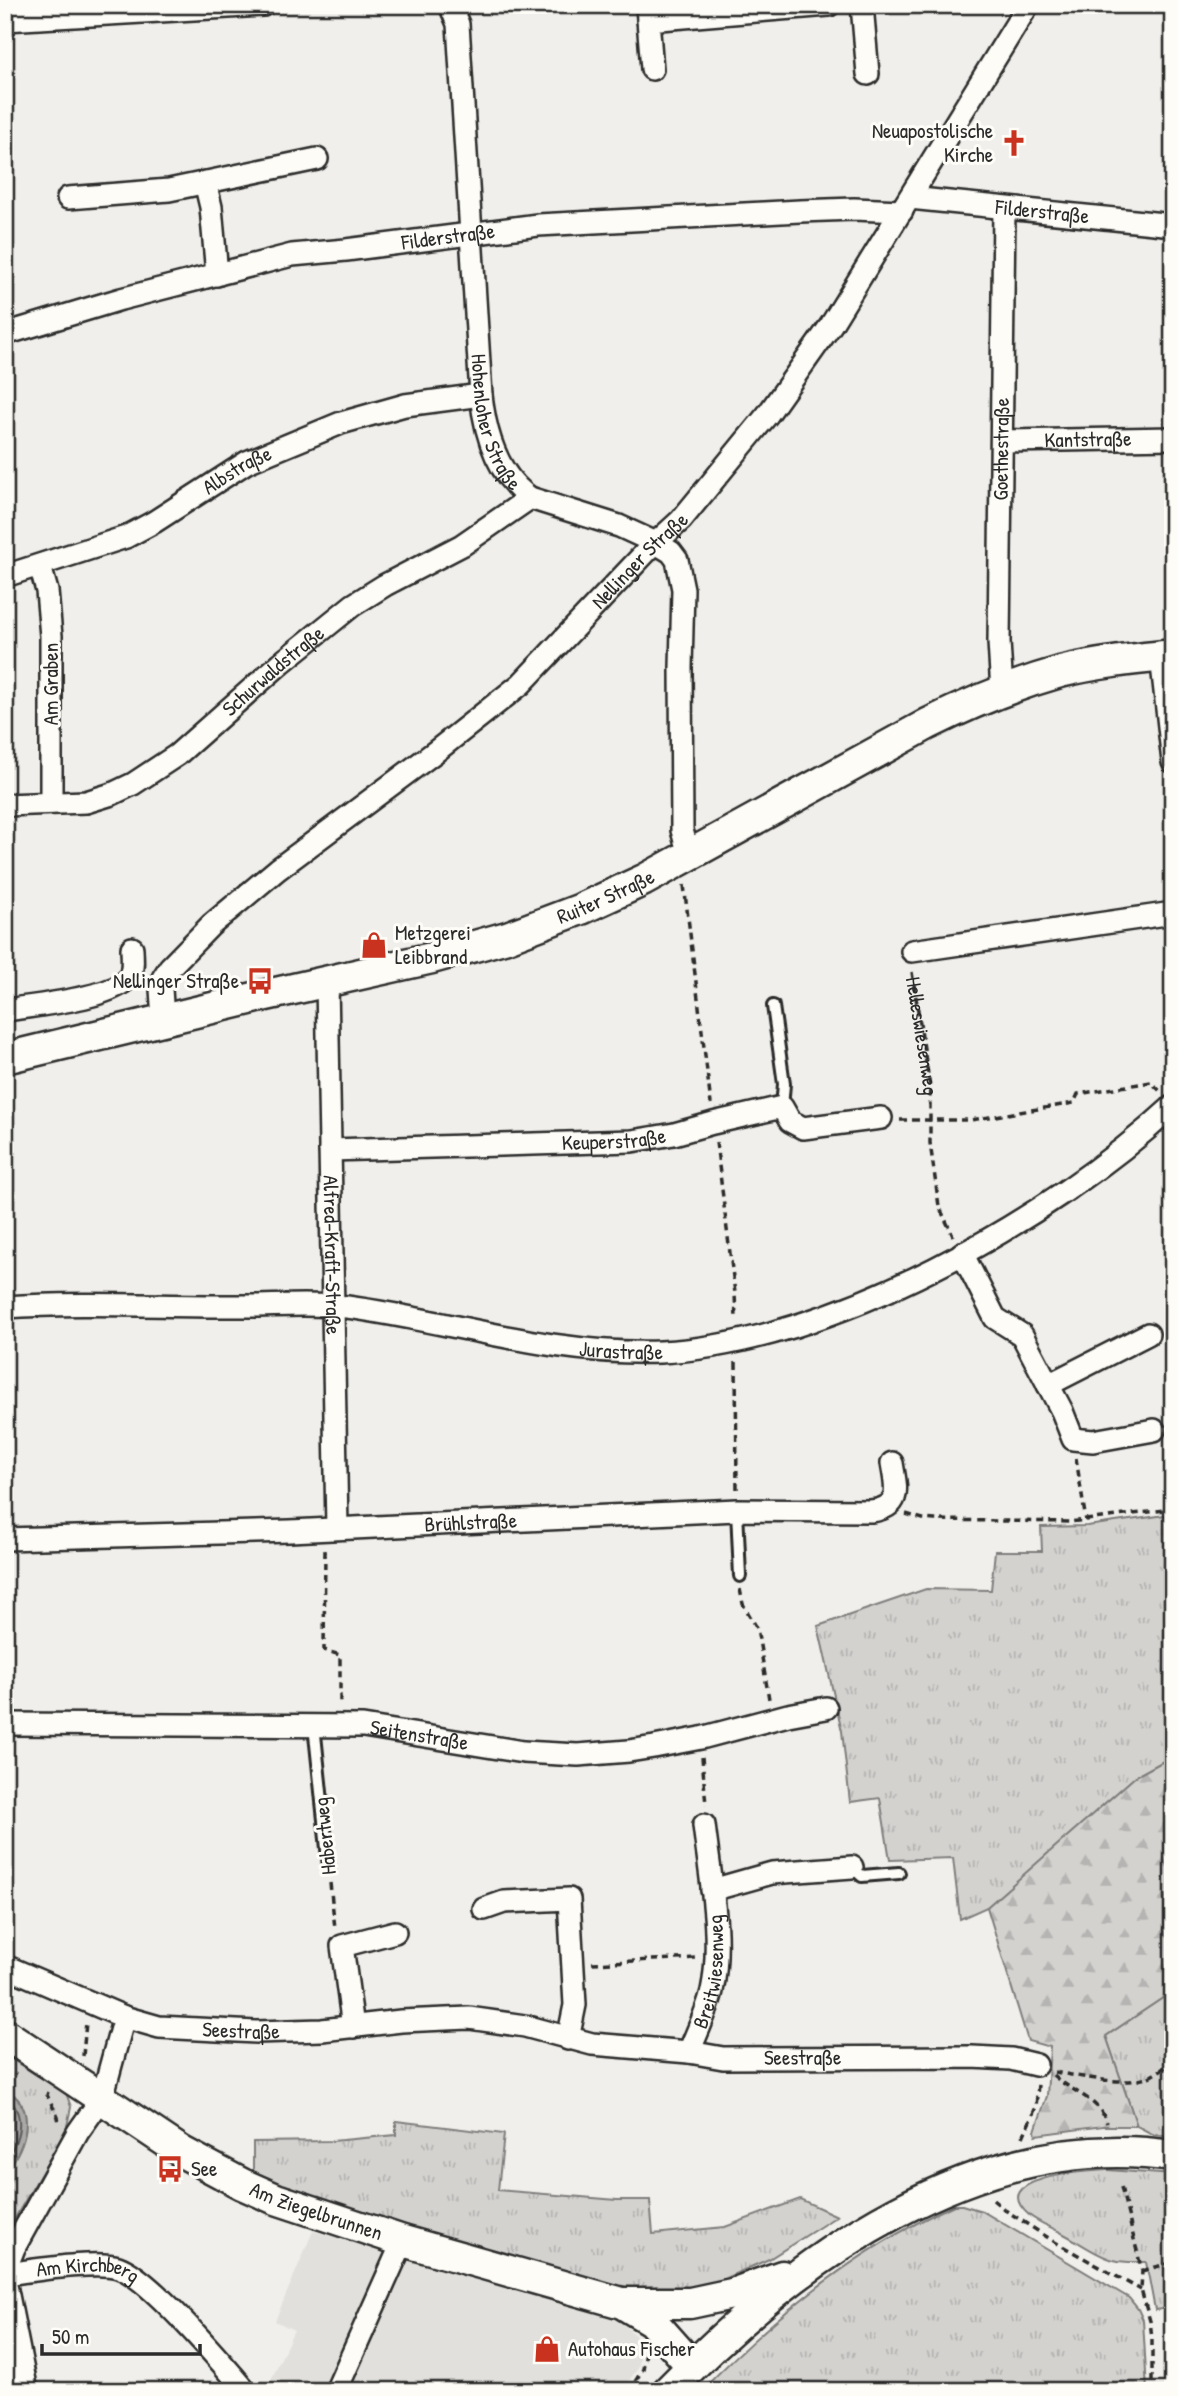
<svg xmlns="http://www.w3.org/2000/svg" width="1178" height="2396" viewBox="0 0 1178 2396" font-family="'Patrick Hand',sans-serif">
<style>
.built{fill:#e1e0dc}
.grass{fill:url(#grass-tufts);stroke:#7f7e7d;stroke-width:2}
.forest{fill:url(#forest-firs);stroke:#7f7e7d;stroke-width:2}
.garden{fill:#d3d2cf;stroke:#7f7e7d;stroke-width:2}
.water{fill:#aaa9a7;stroke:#777775;stroke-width:2}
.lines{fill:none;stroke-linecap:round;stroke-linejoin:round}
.shore{stroke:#5e5d5d;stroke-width:2}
.lane-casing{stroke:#2b2b2b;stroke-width:16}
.street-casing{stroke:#2b2b2b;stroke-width:26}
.secondary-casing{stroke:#2b2b2b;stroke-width:35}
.path{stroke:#2b2b2b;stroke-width:3.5;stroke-dasharray:7 5;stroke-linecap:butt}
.lane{stroke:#fdfcf7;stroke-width:10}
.street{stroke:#fdfcf7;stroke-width:21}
.secondary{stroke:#fdfcf7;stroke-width:30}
.labels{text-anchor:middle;stroke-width:6;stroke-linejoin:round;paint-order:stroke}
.poi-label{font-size:21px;fill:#2b2b2b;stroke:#fdfcf7;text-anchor:start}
.street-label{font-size:21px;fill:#2b2b2b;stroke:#fdfcf7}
</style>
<defs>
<pattern id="grass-tufts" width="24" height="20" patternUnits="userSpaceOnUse" patternTransform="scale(1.75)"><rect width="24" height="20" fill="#d3d2cf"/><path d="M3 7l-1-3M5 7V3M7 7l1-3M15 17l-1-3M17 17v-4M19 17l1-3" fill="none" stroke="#b5b4b2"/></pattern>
<pattern id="forest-firs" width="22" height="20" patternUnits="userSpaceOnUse" patternTransform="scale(1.75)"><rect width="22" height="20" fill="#d3d2cf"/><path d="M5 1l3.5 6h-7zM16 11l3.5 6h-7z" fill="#b5b4b2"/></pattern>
</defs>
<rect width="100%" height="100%" fill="#f0efeb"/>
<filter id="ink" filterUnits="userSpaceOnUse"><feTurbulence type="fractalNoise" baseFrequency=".0143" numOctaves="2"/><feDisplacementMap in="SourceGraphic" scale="14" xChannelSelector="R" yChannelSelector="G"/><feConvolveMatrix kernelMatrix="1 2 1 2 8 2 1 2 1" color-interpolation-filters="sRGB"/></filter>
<g filter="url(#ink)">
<path class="built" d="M 313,2231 L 604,2314 L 621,2322 L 635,2335 L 641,2352 L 638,2368 L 622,2391 L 266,2391 L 294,2330 L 275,2321 Z"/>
<path class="grass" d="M 1173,1514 L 1173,1756 L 1136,1776 L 987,1907 L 960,1919 L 953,1858 L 890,1860 L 880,1798 L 850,1802 L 842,1731 L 818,1626 L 926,1589 L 991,1590 L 995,1551 L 1042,1551 L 1041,1527 L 1087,1526 Z
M 1173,1991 L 1173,2137 L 1154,2135 L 1137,2126 L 1106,2036 Z
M 5,2055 L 38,2076 L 59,2082 L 65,2090 L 71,2107 L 66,2131 L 5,2235 Z
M 396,2121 L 504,2134 L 498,2190 L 617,2200 L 650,2200 L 653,2234 L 725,2227 L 800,2199 L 837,2216 L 769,2259 L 714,2283 L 688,2288 L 623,2290 L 400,2227 L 253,2176 L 253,2142 L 332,2141 L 396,2135 Z
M 1108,2170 L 1173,2175 L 1173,2265 L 1167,2267 L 1169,2308 L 1155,2310 L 1146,2262 C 1136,2262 1124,2263 1114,2260 C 1097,2256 1078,2241 1062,2233 C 1051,2227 1039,2223 1029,2215 C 984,2176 1091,2171 1108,2170 Z
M 954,2205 L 962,2205 L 982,2211 L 1129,2298 L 1138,2309 L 1143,2320 L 1147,2391 L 701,2391 C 774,2316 858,2248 954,2205 Z"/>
<path class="forest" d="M 1173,1756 L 1173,1991 L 1106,2036 L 1137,2126 L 1103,2126 L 1036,2135 L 1035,2131 L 1047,2096 L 1050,2047 L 1028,2041 L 987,1907 L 1136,1776 Z"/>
<path class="garden" d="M 1173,2265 L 1173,2391 L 1164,2391 L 1170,2357 L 1167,2267 Z"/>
<path class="water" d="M 5,2089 C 40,2108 25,2147 5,2173 Z"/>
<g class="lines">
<path class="shore" d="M 5,2096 C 28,2114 19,2140 5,2161"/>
<defs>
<path id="lane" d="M 773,1006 L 784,1084 L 782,1107
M 737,1510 L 740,1576
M 314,1725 L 329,1868
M 852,1867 L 862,1876 L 899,1873"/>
<g id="street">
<path id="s2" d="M 450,5 L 458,24 L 481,395 C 485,432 497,475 530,498 L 619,526 L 656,543 L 671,552 L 677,560 L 683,589 L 681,667 L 682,830 L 685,841 L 693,854"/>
<path d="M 862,5 L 868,74"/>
<path d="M 647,7 L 652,69"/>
<path d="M 5,20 L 263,5"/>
<path d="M 648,20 L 829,5"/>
<path d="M 205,182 L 211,207 L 217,275"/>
<path d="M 68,198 L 169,190 L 317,159"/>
<path id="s3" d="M 910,198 L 1173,225"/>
<path id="s4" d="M 5,334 L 121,299 L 292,255 L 346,250 L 538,225 L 800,211 L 854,209 L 902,211"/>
<path id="s5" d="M 1002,441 L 1173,438"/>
<path d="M 40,566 L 47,591 L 51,636 L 51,803"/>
<path id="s6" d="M 5,576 L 126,537 L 154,522 L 247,462 L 341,423 L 405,405 L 481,395"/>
<path d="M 1161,656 L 1173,762"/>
<path id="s7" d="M 1002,691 L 999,642 L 1004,209"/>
<path id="s8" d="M 5,805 L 86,802 L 112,794 L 133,784 L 177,755 L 281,663 L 353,605 L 385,585 L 462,545 L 530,498"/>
<path d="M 912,951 L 1173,913"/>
<path id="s9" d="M 327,982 L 337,1528"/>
<path d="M 5,1010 C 31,1006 119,998 130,975 C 134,967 132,956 132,948"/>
<path id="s10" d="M 163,1019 L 161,989 L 163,978 L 170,967 L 211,925 L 278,869 L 435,752 L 521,684 L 647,551 L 681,520 L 768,414 L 831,325 L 1028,5"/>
<path id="s11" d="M 330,1150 L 632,1141 L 674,1134 L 713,1123 L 782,1107 L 790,1121 L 803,1128 L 881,1118"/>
<path d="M 962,1253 L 995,1318 L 1022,1335 L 1062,1411 L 1073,1439 L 1093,1441 L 1154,1430"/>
<path id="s12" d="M 5,1307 C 80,1302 154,1306 229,1306 C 268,1307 308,1302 347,1307 C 452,1321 553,1356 660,1352 C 830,1344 1050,1220 1173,1106"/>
<path d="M 1048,1385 L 1148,1334"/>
<path id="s13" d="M 5,1539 L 290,1531 L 737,1510 L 871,1511 C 903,1507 896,1488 892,1463"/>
<path id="s14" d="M 5,1724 L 363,1726 L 523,1752 L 578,1755 L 629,1751 L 654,1747 L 701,1738 L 788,1715 L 826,1708"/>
<path d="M 712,1890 L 772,1873 L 852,1867"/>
<path d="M 484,1909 L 504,1902 L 569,1899 L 575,2005 L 568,2039"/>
<path id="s15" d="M 5,1966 L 124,2017 L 159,2027 L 256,2032 L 322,2030 L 401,2021 L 469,2018 L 525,2026 L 592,2044 L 689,2052 L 723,2058 L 972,2057 L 1011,2059 L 1036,2065"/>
<path d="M 353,2027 L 342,1946 L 395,1932"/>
<path id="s16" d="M 689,2052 C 697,2032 707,2012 712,1991 C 723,1940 710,1876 704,1825"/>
<path d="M 5,2271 L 14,2248 L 78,2132 L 102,2098 L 124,2017"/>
<path id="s17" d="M 5,2274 C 32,2271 95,2260 118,2267 C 149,2277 222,2363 246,2391"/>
<path d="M 5,2280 L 27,2391"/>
<path d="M 336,2391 L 403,2241"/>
</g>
<g id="secondary">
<path id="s18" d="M 5,1058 L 262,996 L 432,958 L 507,937 L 581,909 L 644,880 L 928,724 C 970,703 1014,685 1060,672 C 1096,663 1135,659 1173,655"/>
<path id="s19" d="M 5,2034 L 182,2152 L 242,2184 L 276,2199 L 403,2241 L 622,2303 L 652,2321 L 692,2366"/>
<path d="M 626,2303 L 690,2303 L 732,2294 L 782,2276"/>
<path d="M 668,2391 C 796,2258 978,2127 1173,2156"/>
</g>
</defs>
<use href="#lane" class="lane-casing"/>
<use href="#street" class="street-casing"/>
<use href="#secondary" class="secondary-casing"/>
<g class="path">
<path d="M 684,885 L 711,1104"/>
<path id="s1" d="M 912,972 L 930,1087 L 930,1143 L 939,1206 L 953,1236"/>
<path d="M 900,1120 L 971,1120 L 1074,1103 L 1078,1094 L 1151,1082 L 1160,1091"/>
<path d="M 716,1142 L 735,1293 L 736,1319"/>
<path d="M 736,1362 L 737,1490"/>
<path d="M 1076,1458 L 1086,1521"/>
<path d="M 906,1514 L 923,1519 L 935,1520 L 1070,1522 L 1173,1509"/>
<path d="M 325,1550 L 324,1650 L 340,1655 L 340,1705"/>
<path d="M 740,1589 L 743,1604 L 757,1628 L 769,1699"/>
<path d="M 702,1757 L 706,1805"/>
<path d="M 330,1883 L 335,1928"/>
<path d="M 592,1963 L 696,1958"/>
<path d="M 83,2056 L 86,2022"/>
<path d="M 5,2067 L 16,2074"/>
<path d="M 1054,2072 C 1079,2076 1126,2087 1149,2077 C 1157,2073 1165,2067 1173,2062"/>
<path d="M 1053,2075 C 1071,2092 1099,2098 1107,2123"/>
<path d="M 48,2092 L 47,2095 L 58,2117 L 59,2123"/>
<path d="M 1023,2137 L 1036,2107 L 1038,2084"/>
<path d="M 1121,2187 L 1142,2271 L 1141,2290 L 1150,2321 L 1152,2338 L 1152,2391"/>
<path d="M 993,2200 L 1005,2210 L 1055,2242 L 1141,2290"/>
<path d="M 1142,2271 L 1173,2262"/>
<path d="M 629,2391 L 643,2369 L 646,2352"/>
</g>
<use href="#lane" class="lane"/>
<use href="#street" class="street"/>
<use href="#secondary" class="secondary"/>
</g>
</g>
<defs>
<symbol id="church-bare" viewBox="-9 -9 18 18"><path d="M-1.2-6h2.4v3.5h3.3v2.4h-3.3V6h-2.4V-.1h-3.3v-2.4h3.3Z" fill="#c8321e" stroke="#fdfcf7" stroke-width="2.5" paint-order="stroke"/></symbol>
<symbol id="shop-bare" viewBox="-9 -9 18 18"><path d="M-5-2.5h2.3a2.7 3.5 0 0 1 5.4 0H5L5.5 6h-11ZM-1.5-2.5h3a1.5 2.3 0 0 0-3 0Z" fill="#c8321e" stroke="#fdfcf7" stroke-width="2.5" paint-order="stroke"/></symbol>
<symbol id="bus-bare" viewBox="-9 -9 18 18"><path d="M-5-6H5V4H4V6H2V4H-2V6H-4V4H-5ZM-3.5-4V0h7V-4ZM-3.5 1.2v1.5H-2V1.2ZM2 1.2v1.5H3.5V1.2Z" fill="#c8321e" stroke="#fdfcf7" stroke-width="2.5" paint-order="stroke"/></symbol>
</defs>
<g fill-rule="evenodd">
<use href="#church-bare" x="995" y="124" width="38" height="38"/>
<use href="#shop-bare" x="355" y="926" width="38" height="38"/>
<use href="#bus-bare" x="241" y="962" width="38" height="38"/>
<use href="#bus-bare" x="151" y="2150" width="38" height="38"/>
<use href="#shop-bare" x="528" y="2330" width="38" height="38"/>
</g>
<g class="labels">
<g class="poi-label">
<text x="993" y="138" text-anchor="end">Neuapostolische<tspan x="993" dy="24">Kirche</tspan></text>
<text x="395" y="940">Metzgerei<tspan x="395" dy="24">Leibbrand</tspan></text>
<text x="239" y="988" text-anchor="end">Nellinger Straße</text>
<text x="191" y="2176">See</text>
<text x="568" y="2356">Autohaus Fischer</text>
</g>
<g class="street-label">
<text dy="7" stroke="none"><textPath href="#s3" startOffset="133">Filderstraße</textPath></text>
<text dy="7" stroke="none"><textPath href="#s4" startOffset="455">Filderstraße</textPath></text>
<text dy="7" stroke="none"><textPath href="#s2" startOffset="422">Hohenloher Straße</textPath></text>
<text dy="7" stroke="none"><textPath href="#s5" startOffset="86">Kantstraße</textPath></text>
<text dy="7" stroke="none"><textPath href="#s7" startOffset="242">Goethestraße</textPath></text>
<text dy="7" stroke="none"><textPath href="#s6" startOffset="257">Albstraße</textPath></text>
<text dy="7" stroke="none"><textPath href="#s10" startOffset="677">Nellinger Straße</textPath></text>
<text dy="7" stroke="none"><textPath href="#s8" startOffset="312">Schurwaldstraße</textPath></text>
<text transform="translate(51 684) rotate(-90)" y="7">Am Graben</text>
<text dy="7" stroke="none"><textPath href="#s18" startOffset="623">Ruiter Straße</textPath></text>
<text dy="7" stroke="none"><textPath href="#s1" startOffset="65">Helleswiesenweg</textPath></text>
<text dy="7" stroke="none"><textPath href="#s11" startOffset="284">Keuperstraße</textPath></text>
<text dy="7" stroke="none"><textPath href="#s9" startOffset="273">Alfred-Kraft-Straße</textPath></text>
<text dy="7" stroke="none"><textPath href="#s12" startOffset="620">Jurastraße</textPath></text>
<text dy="7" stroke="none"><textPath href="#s13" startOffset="466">Brühlstraße</textPath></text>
<text dy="7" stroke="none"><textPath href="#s14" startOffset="415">Seitenstraße</textPath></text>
<text transform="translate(325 1836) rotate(-96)" y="7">Habertweg</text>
<text dy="7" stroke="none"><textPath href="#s16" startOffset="84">Breitwiesenweg</textPath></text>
<text dy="7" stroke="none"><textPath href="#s15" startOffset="248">Seestraße</textPath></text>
<text dy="7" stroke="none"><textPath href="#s15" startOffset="814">Seestraße</textPath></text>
<text dy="7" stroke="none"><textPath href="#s19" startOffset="360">Am Ziegelbrunnen</textPath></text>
<text dy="7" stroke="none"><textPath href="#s17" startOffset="84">Am Kirchberg</textPath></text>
</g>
</g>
<rect width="1178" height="2396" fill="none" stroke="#fdfcf7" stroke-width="28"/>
<rect x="14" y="14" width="1150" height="2368" fill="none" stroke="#2b2b2b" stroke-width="2.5" filter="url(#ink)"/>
<path d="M42 2344v10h158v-10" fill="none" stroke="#2b2b2b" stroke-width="3.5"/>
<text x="52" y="2344" font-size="21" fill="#2b2b2b" stroke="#fdfcf7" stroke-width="5" paint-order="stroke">50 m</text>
</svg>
